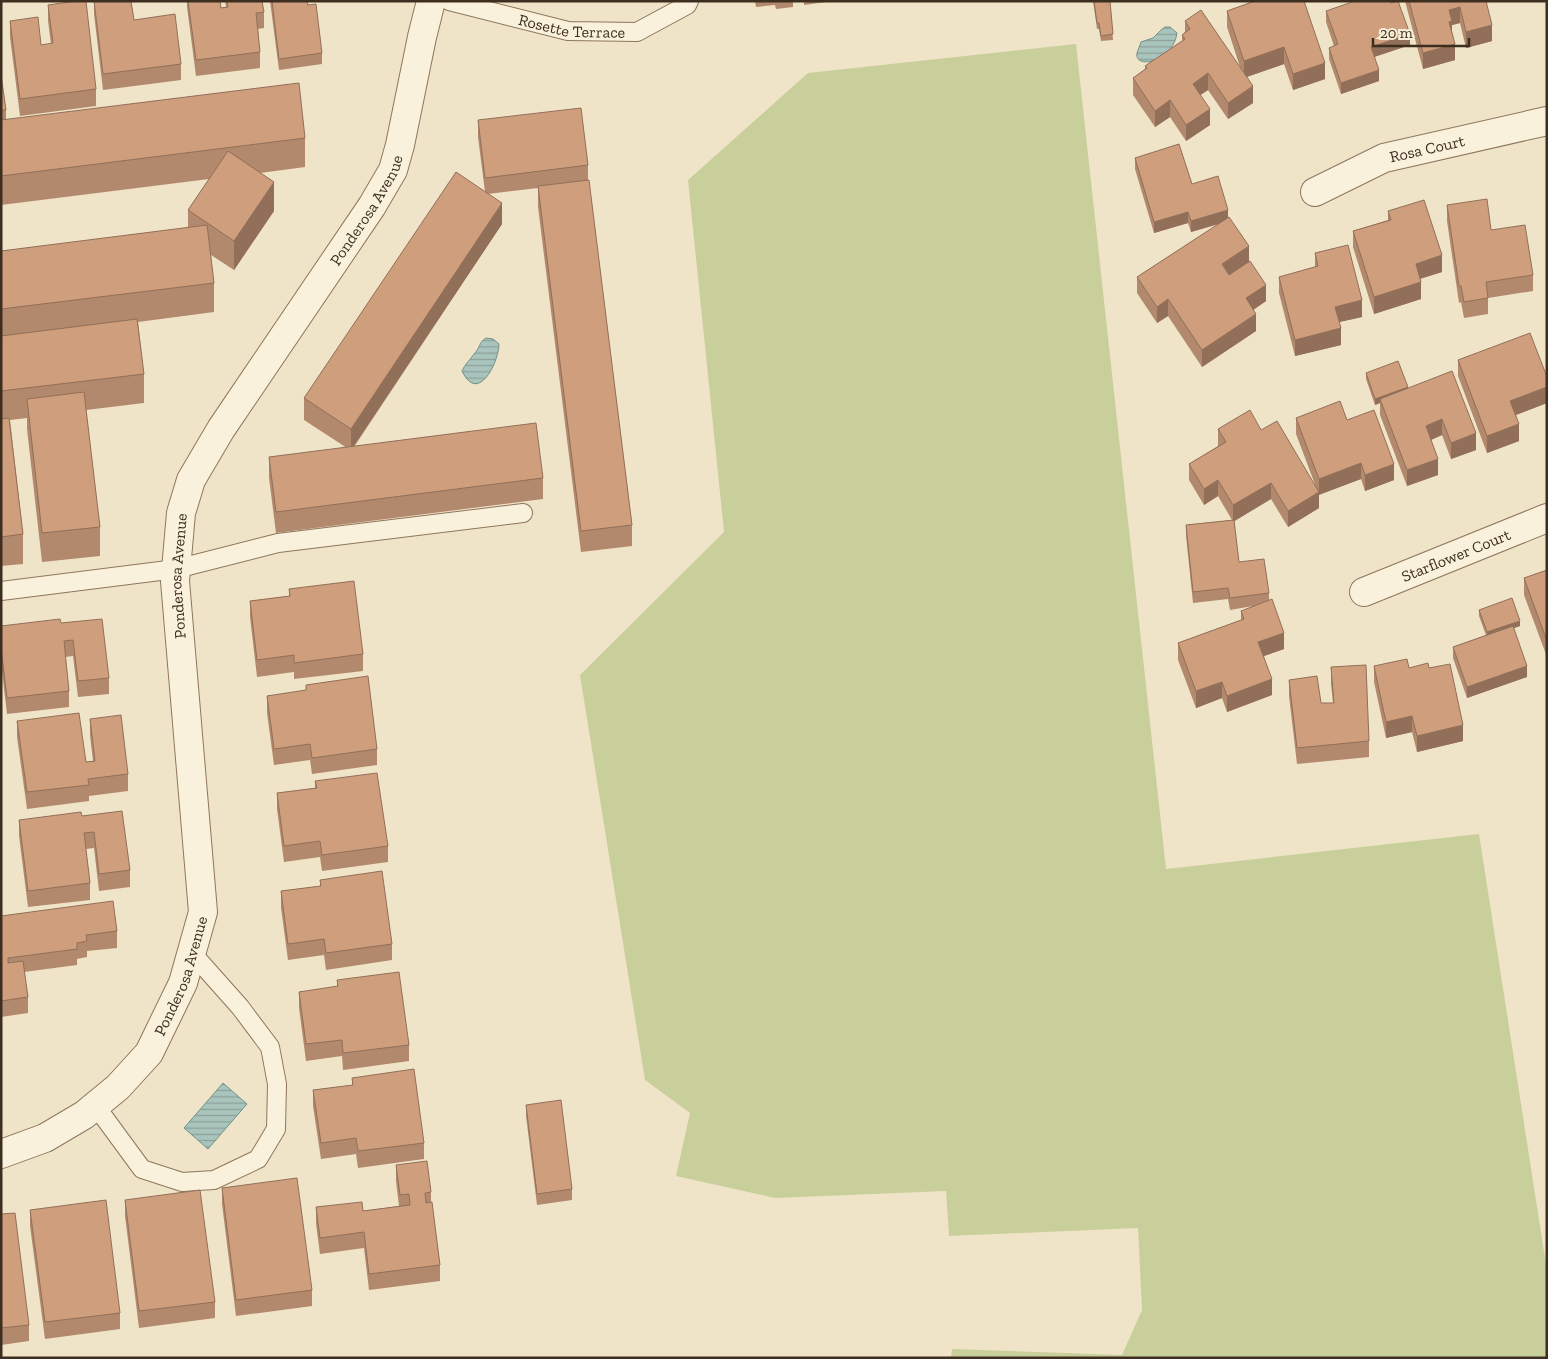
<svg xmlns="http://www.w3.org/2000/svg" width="1548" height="1359" viewBox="0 0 1548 1359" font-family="'Zilla Slab',serif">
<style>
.green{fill:#c9cf9b}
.water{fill:url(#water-rules);stroke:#6f938a}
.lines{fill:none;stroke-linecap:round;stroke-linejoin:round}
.lane-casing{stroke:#8d765c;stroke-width:20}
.street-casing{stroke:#8d765c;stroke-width:30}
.lane{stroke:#faf1dc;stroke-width:18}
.street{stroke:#faf1dc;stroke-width:28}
.wall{fill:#b2896c}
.shaded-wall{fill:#916f58}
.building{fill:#cf9f7d;stroke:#916f58}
.labels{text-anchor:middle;stroke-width:4;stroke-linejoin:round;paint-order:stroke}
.street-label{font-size:16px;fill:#3d2e20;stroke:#f7eed8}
</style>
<defs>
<pattern id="water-rules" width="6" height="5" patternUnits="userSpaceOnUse" patternTransform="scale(1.25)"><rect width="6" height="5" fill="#a9c4bc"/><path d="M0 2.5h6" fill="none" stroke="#8ba098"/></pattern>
</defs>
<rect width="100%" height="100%" fill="#f0e4c8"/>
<path class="green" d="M 1076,44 L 1166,869 L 1479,834 L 1547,1271 L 1547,1358 L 951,1358 L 952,1349 L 1122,1355 L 1142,1310 L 1138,1228 L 949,1236 L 946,1191 L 775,1198 L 676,1176 L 690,1113 L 645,1080 L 580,675 L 724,532 L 688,180 L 808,73 Z"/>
<path class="water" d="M 1165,27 L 1170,27 L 1177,33 C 1173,62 1134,70 1137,53 C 1138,50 1140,45 1141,42 L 1153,38 L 1161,30 Z
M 486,338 L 493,339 L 499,344 C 499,362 478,405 462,371 C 465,364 470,360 474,354 C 480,348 479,342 486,338 Z
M 223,1083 L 247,1104 L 208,1149 L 184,1128 Z"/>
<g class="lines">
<defs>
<g id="lane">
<path id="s1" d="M 449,1 L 568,31 L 637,32 L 687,5 L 689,1"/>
<path d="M 1,591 L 176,569 L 278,543 L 523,513"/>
<path d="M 95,1105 L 142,1169 L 182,1182 L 214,1180 L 258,1159 L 276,1129 L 277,1084 L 270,1047 L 240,1007 L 192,953"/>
</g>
<g id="street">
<path id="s2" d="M 1315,192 L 1384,158 L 1547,121"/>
<path id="s3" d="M 1364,592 L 1547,518"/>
<path id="s4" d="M 1,1154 L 45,1138 L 84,1115 L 118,1087 L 149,1053 L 183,983 L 203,912 L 175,581 L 181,513 L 191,480 L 221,429 L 372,206 L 393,170 L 400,145 L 422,37 L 431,1"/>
</g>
</defs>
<use href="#lane" class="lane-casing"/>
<use href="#street" class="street-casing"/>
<use href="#lane" class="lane"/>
<use href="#street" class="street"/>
</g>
<path class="wall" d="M 94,1 L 131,1 L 134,20 L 181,64 L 181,80 L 103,90 L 94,14 Z
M 187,1 L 220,1 L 221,8 L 226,7 L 225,1 L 262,1 L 264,12 L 264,28 L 258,29 L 260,52 L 260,68 L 196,76 L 187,7 Z
M 270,1 L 307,1 L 322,53 L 322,64 L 279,70 Z
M 755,1 L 793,1 L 793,7 L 776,9 L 775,5 L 756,7 Z
M 804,1 L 834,1 L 804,5 Z
M 1093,1 L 1110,1 L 1113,40 L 1101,41 L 1099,29 L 1097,29 Z
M 1255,1 L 1325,79 L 1293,90 L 1284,64 L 1246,77 L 1253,103 L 1228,119 L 1208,90 L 1200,95 L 1210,125 L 1186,141 L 1170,117 L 1155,127 L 1133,95 L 1133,78 L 1145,69 L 1145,66 L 1182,41 L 1182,35 L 1185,32 L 1185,21 L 1241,70 L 1227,27 L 1227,11 Z
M 1405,1 L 1486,1 L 1492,41 L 1466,48 L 1460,23 L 1452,25 L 1452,32 L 1455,60 L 1423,69 Z
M 48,5 L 96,89 L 96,106 L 20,116 L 10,37 L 10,21 L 41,45 L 51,44 L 48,21 Z
M 1326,11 L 1410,45 L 1374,57 L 1379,81 L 1341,94 L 1329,59 L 1329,48 L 1334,46 L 1326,22 Z
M 1,75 L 6,110 L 6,120 L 305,138 L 305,167 L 260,173 L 274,211 L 234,270 L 211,255 L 214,283 L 214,312 L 138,322 L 144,374 L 144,403 L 86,410 L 100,527 L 100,556 L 42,562 L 27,429 L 27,418 L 10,420 L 23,534 L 23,564 L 1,566 L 1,251 L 188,228 L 188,210 L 209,179 L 1,205 Z
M 478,120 L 588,165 L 588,180 L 632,525 L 632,546 L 581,552 L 538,207 L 538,188 L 488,194 L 502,224 L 354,447 L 543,478 L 543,499 L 276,533 L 269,478 L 269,457 L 347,448 L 304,420 L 304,398 L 485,192 L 478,137 Z
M 1135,158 L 1192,184 L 1228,217 L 1266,301 L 1253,310 L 1256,331 L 1202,367 L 1168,316 L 1157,323 L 1137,293 L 1137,277 L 1219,224 L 1191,232 L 1188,223 L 1154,233 L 1135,169 Z
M 1447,205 L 1491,230 L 1533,275 L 1533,291 L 1488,298 L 1488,314 L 1464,318 L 1461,302 L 1459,303 L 1447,221 Z
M 1388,211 L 1442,272 L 1420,279 L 1421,299 L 1374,314 L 1353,247 L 1353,231 L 1388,220 Z
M 1315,253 L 1362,317 L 1339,322 L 1341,345 L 1295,356 L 1279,293 L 1279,277 L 1315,267 Z
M 1458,360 L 1547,377 L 1547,403 L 1516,415 L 1519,441 L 1487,453 L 1458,376 Z
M 1366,373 L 1408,388 L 1476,450 L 1451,459 L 1442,435 L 1431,440 L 1438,475 L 1407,486 L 1380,415 L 1380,403 L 1375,405 L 1366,379 Z
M 1296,418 L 1347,420 L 1394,480 L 1365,491 L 1361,479 L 1319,494 L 1319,508 L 1288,527 L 1271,499 L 1234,521 L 1239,562 L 1269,593 L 1269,601 L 1284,649 L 1264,656 L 1272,695 L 1227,712 L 1222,698 L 1196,708 L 1178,660 L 1178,643 L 1241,620 L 1241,611 L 1253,606 L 1230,610 L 1228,599 L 1193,603 L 1186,536 L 1186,525 L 1232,520 L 1218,496 L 1204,505 L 1189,480 L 1189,464 L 1218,446 L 1218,429 L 1261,430 L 1316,487 L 1296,434 Z
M 1547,570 L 1547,657 L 1524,595 L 1524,578 Z
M 289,589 L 363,654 L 363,671 L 294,679 L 294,672 L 257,677 L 250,617 L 250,601 L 289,596 Z
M 1479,610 L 1520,626 L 1514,628 L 1527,677 L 1467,698 L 1453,658 L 1453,647 L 1486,635 L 1479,616 Z
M 61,623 L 109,678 L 109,694 L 78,697 L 73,656 L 65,657 L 69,691 L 69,707 L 7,714 L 1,663 L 1,626 Z
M 1374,666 L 1409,668 L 1463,741 L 1417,752 L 1412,732 L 1386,738 L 1374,682 Z
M 1331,667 L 1369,741 L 1369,757 L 1297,764 L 1289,696 L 1289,680 L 1321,703 L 1333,703 L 1331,684 Z
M 306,685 L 377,749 L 377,765 L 312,774 L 310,760 L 274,765 L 267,713 L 267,696 L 306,691 Z
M 90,719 L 128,774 L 128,791 L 89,796 L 89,801 L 27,809 L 17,737 L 17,721 L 86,762 L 93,761 L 90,735 Z
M 315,781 L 388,846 L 388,862 L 322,871 L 320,857 L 284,862 L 277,809 L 277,793 L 315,788 Z
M 82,816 L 130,870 L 130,887 L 99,891 L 94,848 L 86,849 L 90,883 L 90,900 L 28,907 L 19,836 L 19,820 Z
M 320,880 L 392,944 L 392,960 L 326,970 L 324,955 L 288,960 L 281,908 L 281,891 L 320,886 Z
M 1,916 L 117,931 L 117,948 L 87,951 L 87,957 L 77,959 L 77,965 L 24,972 L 28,997 L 28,1013 L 1,1017 Z
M 337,980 L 409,1045 L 409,1061 L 343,1070 L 342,1056 L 306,1061 L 299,1008 L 299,992 L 337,987 Z
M 352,1078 L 424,1143 L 424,1159 L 358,1168 L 356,1154 L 321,1159 L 313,1106 L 313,1090 L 352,1085 Z
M 526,1105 L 572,1189 L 572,1200 L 537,1205 L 526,1116 Z
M 396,1165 L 431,1192 L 431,1202 L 440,1265 L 440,1281 L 369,1290 L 364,1248 L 320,1254 L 316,1224 L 316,1207 L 363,1211 L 399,1206 L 396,1181 Z
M 222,1188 L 312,1290 L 312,1306 L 236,1316 L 222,1204 Z
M 125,1200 L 215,1302 L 215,1318 L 139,1328 L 125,1216 Z
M 30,1210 L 120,1313 L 120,1329 L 45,1339 L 30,1226 Z
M 1,1214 L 29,1325 L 29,1341 L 1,1345 Z"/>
<path class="shaded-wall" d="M 1460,7 L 1460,23 L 1452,25 L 1452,37 L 1449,22 L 1449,10 Z
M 1492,25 L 1492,41 L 1466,48 L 1466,32 Z
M 1410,34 L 1410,45 L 1371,58 L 1371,47 Z
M 1455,44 L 1455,60 L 1423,69 L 1423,53 Z
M 1284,47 L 1284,64 L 1244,78 L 1244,61 Z
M 1325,63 L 1325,79 L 1293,90 L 1293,74 Z
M 1379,70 L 1379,81 L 1341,94 L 1341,83 Z
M 1208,73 L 1208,90 L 1193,100 L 1193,84 Z
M 1253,86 L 1253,103 L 1228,119 L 1228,103 Z
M 1170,100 L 1170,117 L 1155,127 L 1155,111 Z
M 1210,109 L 1210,125 L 1186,141 L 1186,125 Z
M 274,182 L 274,211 L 234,270 L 234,241 Z
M 502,203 L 502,224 L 351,450 L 351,429 Z
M 1228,210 L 1228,221 L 1191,232 L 1191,221 Z
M 1188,212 L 1188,223 L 1154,233 L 1154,222 Z
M 1249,246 L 1249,262 L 1222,280 L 1222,264 Z
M 1442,255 L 1442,272 L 1416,280 L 1416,264 Z
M 1421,282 L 1421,299 L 1374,314 L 1374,297 Z
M 1266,285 L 1266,301 L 1246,315 L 1246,298 Z
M 1168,299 L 1168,316 L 1157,323 L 1157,307 Z
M 1362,300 L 1362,317 L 1335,323 L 1335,307 Z
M 1256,314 L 1256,331 L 1202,367 L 1202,350 Z
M 1341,328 L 1341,345 L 1295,356 L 1295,340 Z
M 1408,387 L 1408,393 L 1380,399 L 1380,403 L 1375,405 L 1375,399 Z
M 1547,387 L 1547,403 L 1510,417 L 1510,401 Z
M 1442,419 L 1442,435 L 1426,442 L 1426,426 Z
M 1519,424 L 1519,441 L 1487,453 L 1487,436 Z
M 1476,433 L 1476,450 L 1451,459 L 1451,443 Z
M 1438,459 L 1438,475 L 1407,486 L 1407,470 Z
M 1361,463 L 1361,479 L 1319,495 L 1319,479 Z
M 1394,464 L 1394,480 L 1365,491 L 1365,475 Z
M 1218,480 L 1218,496 L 1204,505 L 1204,489 Z
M 1271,483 L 1271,499 L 1233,522 L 1233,505 Z
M 1319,492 L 1319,508 L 1288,527 L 1288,511 Z
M 1520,621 L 1520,626 L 1487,637 L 1487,632 Z
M 1284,633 L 1284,649 L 1258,658 L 1258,642 Z
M 1527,666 L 1527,677 L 1467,698 L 1467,687 Z
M 1272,679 L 1272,695 L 1227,712 L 1227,696 Z
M 1222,682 L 1222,698 L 1196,708 L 1196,691 Z
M 1412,716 L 1412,732 L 1386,738 L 1386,722 Z
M 1463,725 L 1463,741 L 1417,752 L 1417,736 Z"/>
<path class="building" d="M 76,1 L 86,1 L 96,89 L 20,99 L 10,21 L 38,17 L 41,45 L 53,43 L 48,5 Z
M 94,1 L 131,1 L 134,20 L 175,14 L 181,64 L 103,74 Z
M 188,1 L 220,1 L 221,8 L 228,7 L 227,1 L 262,1 L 264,12 L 256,13 L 260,52 L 196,60 Z
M 272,1 L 307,1 L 308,5 L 316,4 L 322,53 L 279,59 Z
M 1094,1 L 1110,1 L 1113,34 L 1101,36 L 1099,23 L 1097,23 Z
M 1255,1 L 1304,1 L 1325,63 L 1293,74 L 1284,47 L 1244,61 L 1227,11 Z
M 1355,1 L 1391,1 L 1391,3 L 1398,1 L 1410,34 L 1371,47 L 1379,70 L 1341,83 L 1329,48 L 1338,44 L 1326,11 Z
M 1409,1 L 1486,1 L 1492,25 L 1466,32 L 1460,7 L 1449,10 L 1452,21 L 1449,22 L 1455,44 L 1423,53 Z
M 1201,10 L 1253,86 L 1228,103 L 1208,73 L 1193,84 L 1210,109 L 1186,125 L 1170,100 L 1155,111 L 1133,78 L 1147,68 L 1145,66 L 1185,39 L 1182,35 L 1190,29 L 1185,21 Z
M 1,75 L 6,110 L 1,110 Z
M 299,83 L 305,138 L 1,176 L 1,120 Z
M 581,108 L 588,165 L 485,178 L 478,120 Z
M 1179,144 L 1192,184 L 1218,176 L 1228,210 L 1191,221 L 1188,212 L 1154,222 L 1135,158 Z
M 228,151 L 274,182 L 234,241 L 188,210 Z
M 456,172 L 502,203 L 351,429 L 304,398 Z
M 589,180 L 632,525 L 581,531 L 538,186 Z
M 1487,199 L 1491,230 L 1525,225 L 1533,275 L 1486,282 L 1488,298 L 1464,302 L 1461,286 L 1459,286 L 1447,205 Z
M 1424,200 L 1442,255 L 1416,264 L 1421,282 L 1374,297 L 1353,231 L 1391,220 L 1388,211 Z
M 1229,217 L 1249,246 L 1222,264 L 1229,275 L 1250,261 L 1266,285 L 1246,298 L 1256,314 L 1202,350 L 1168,299 L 1157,307 L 1137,277 Z
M 207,225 L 214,283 L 1,309 L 1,251 Z
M 1348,245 L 1362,300 L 1335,307 L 1341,328 L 1295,340 L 1279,277 L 1318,266 L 1315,253 Z
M 137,319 L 144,374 L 1,391 L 1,336 Z
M 1530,333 L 1547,377 L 1547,387 L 1510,401 L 1519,424 L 1487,436 L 1458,360 Z
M 1398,361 L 1408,387 L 1375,399 L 1366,373 Z
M 1452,371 L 1476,433 L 1451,443 L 1442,419 L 1426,426 L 1438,459 L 1407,470 L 1380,399 Z
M 84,392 L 100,527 L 42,533 L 27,399 Z
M 1340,401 L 1347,420 L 1374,410 L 1394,464 L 1365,475 L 1361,463 L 1319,479 L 1296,418 Z
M 1250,410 L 1261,430 L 1277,421 L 1319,492 L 1288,511 L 1271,483 L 1233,505 L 1218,480 L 1204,489 L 1189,464 L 1226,442 L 1218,429 Z
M 9,418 L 23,534 L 1,537 L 1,419 Z
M 536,423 L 543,478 L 276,512 L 269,457 Z
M 1234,520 L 1239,562 L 1264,559 L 1269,593 L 1230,598 L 1228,588 L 1193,592 L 1186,525 Z
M 1547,570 L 1547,641 L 1524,578 Z
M 354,581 L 363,654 L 294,663 L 294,655 L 257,660 L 250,601 L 290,596 L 289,589 Z
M 1512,598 L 1520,621 L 1487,632 L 1479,610 Z
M 1272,599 L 1284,633 L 1258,642 L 1272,679 L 1227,696 L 1222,682 L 1196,691 L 1178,643 L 1244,619 L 1241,611 Z
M 60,619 L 61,623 L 102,619 L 109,678 L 78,681 L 73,640 L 64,641 L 69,691 L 7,698 L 1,647 L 1,626 Z
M 1513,626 L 1527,666 L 1467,687 L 1453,647 Z
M 1407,659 L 1409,668 L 1428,663 L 1429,668 L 1450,664 L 1463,725 L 1417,736 L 1412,716 L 1386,722 L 1374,666 Z
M 1366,665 L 1369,741 L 1297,748 L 1289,680 L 1317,676 L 1321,703 L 1334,703 L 1331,667 Z
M 368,676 L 377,749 L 312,758 L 310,744 L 274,749 L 267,696 L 306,690 L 306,685 Z
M 79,713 L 86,762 L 95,761 L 90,719 L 121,715 L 128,774 L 88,779 L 89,785 L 27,792 L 17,721 Z
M 377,773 L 388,846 L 322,855 L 320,841 L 284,846 L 277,793 L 317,788 L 315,781 Z
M 122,811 L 130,870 L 99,874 L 94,832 L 84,833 L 90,883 L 28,891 L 19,820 L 81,812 L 82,816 Z
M 382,871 L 392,944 L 326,953 L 324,939 L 288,944 L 281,891 L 321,886 L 320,880 Z
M 113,901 L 117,931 L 86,935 L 87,941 L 77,943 L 77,949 L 8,958 L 8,963 L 23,961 L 28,997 L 1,1001 L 1,916 Z
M 399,972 L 409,1045 L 343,1053 L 342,1040 L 306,1044 L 299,992 L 338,986 L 337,980 Z
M 414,1069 L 424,1143 L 358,1151 L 356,1138 L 321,1143 L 313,1090 L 353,1085 L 352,1078 Z
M 561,1100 L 572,1189 L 537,1194 L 526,1105 Z
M 427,1161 L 431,1192 L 425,1193 L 426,1203 L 432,1202 L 440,1265 L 369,1274 L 364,1232 L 320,1238 L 316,1207 L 362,1202 L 363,1211 L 410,1205 L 409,1194 L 400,1195 L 396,1165 Z
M 297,1178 L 312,1290 L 236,1300 L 222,1188 Z
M 200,1190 L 215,1302 L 139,1311 L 125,1200 Z
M 106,1200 L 120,1313 L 45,1322 L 30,1210 Z
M 15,1213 L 29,1325 L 1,1328 L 1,1214 Z"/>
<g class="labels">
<g class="street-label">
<text dy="6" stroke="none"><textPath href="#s1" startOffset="126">Rosette Terrace</textPath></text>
<text dy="6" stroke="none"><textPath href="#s2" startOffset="121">Rosa Court</textPath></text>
<text dy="6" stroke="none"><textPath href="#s4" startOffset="1091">Ponderosa Avenue</textPath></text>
<text dy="6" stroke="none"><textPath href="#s3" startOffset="99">Starflower Court</textPath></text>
<text dy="6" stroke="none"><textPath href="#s4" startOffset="671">Ponderosa Avenue</textPath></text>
<text dy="6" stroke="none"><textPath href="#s4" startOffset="266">Ponderosa Avenue</textPath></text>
</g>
</g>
<rect width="1548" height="1359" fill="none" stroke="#3d2e20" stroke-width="5"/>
<path d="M1373 38v8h96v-8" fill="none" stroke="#3d2e20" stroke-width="2.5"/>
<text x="1380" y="38" font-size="15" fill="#3d2e20" stroke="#f7eed8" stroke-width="4" paint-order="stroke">20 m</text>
</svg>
